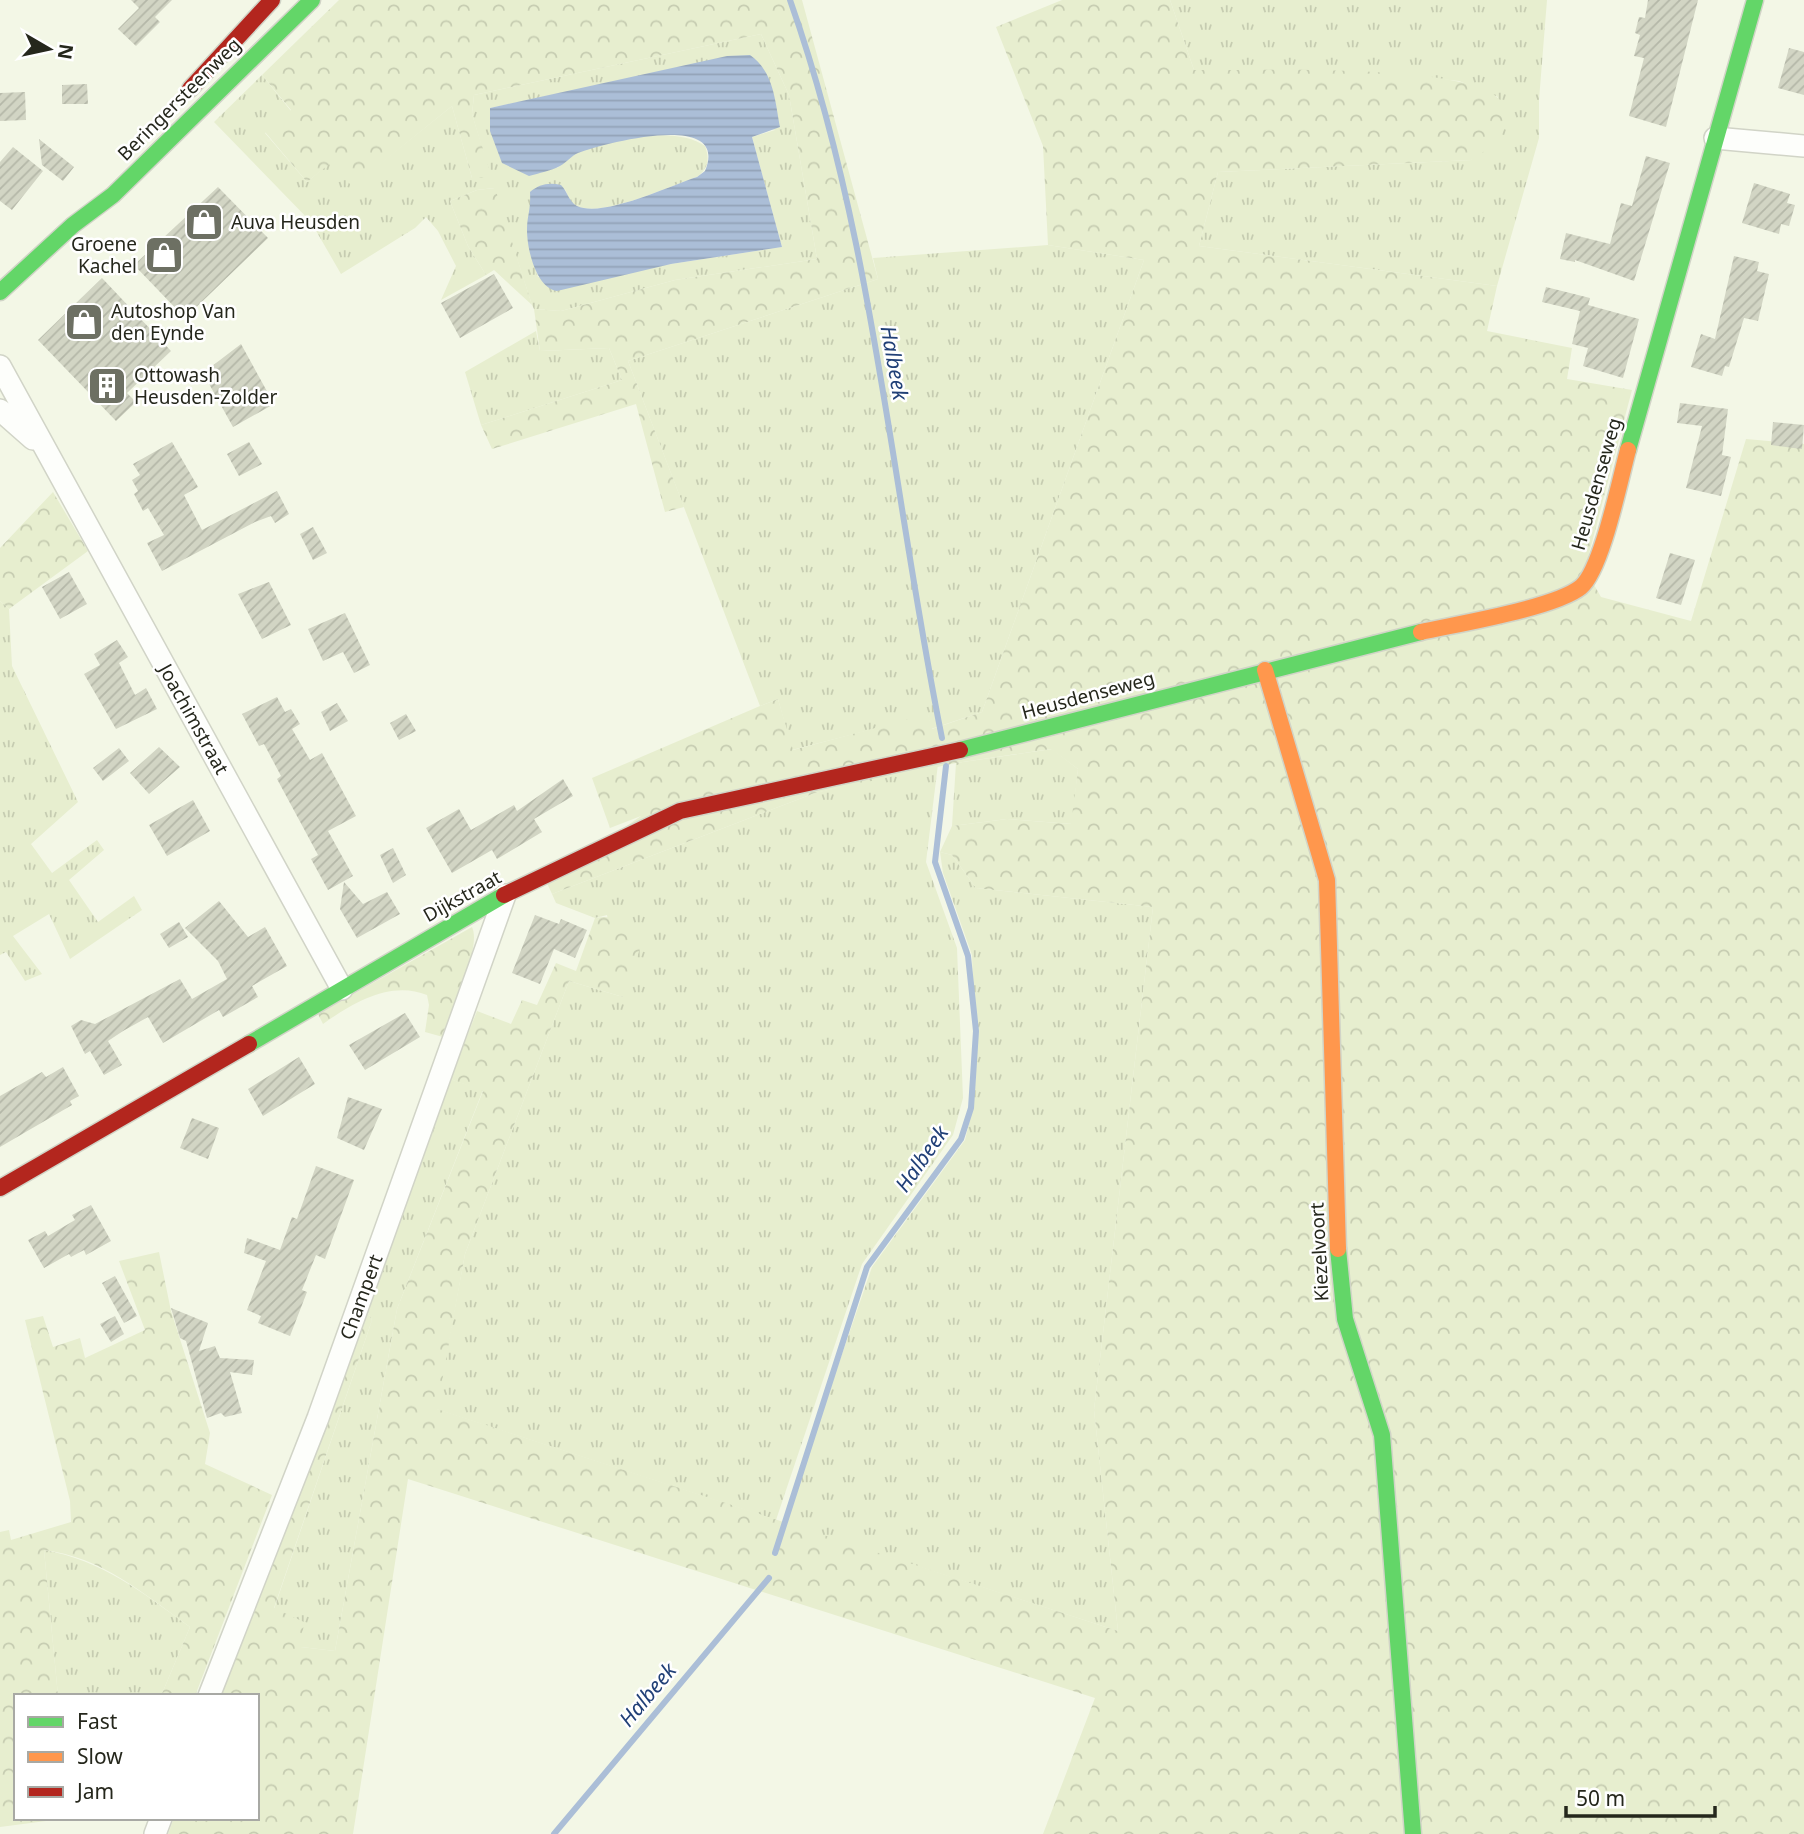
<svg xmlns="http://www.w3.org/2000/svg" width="1804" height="1834" viewBox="0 0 1804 1834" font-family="'Noto Sans',sans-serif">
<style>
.grass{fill:url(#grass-tufts);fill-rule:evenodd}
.forest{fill:url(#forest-crowns)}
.water{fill:url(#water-rules)}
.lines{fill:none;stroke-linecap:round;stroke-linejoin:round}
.stream{stroke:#abbed7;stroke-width:6}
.building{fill:url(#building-hatch)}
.street-casing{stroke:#d1d4c7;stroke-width:24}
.fast-casing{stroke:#d1d4c7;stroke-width:19}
.slow-casing{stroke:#d1d4c7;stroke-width:19}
.jam-casing{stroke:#d1d4c7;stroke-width:19}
.street{stroke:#fdfefb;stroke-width:21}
.fast{stroke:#63d668;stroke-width:16}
.slow{stroke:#ff974d;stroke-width:16}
.jam{stroke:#b3261e;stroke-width:16}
.labels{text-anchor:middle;stroke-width:5;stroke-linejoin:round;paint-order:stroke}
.street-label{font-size:19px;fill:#25271c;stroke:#fff}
.poi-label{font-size:19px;fill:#25271c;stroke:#fff;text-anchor:start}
.water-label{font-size:21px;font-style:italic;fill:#214077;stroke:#fff}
</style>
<defs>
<pattern id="grass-tufts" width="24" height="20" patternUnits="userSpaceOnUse" patternTransform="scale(1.75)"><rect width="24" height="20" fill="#e7eecf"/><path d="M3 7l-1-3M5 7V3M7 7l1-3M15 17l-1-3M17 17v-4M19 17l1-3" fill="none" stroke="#c6ccb1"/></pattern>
<pattern id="forest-crowns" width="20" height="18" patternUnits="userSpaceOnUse" patternTransform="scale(1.75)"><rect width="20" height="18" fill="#e7eecf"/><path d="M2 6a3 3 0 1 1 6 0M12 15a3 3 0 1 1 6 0" fill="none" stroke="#c6ccb1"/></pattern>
<pattern id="water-rules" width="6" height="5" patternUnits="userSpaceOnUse" patternTransform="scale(1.75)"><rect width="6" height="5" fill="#abbed7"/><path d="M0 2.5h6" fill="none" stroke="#93a3b8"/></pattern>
<pattern id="building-hatch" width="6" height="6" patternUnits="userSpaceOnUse" patternTransform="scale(1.75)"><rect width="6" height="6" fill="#d2d5c4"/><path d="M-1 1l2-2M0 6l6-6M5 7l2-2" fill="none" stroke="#b4b7a8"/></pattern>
</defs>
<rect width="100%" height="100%" fill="#f3f7e6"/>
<path class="grass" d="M 1170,0 L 1547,0 L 1539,100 L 1539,138 L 1497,286 L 1199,246 L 1218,172 L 1471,160 L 1498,97 L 1459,81 L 1382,73 L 1194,70 Z
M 761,34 L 789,95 L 817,259 L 675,280 L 561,311 L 534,309 L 532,305 L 494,188 L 477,190 L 450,201 L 468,246 L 486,275 L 441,300 L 456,266 L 438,231 L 426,217 L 415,228 L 341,274 L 311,222 L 214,122 L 262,75 L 291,111 L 265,133 L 307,182 L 333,160 L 352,186 L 452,106 L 472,178 L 491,178 L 472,114 L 474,95 ZM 595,86 L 775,130 L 752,137 L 782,247 L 671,264 L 538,277 C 523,222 517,224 565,189 C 568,196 569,202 577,206 C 603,218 669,186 697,177 C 708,169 710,159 705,146 C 678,125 602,138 574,155 C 568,158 563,164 557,168 L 490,108 Z
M 1048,245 L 1144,260 L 982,712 L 931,729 L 928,715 L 792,750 L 778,699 L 760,706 L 628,361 L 878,279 L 873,258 Z
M 536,331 L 540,351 L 609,348 L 622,380 L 481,425 L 465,372 Z
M 0,601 L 9,609 L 12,666 L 78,802 L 31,844 L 52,873 L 97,840 L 104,850 L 69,880 L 98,922 L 134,896 L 142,910 L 70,959 L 49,914 L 13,936 L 42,974 L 25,981 L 6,952 L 0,955 Z
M 1052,749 L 1078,769 L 1072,824 L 1007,819 L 952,826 L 956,763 Z
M 938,764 L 926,862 L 957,948 L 963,1098 L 953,1135 L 862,1264 L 776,1520 L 436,1409 L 465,1254 L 569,981 L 623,997 L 607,915 L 595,918 L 556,903 L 552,894 L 815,793 Z
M 940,852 L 952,855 L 976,888 L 1153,907 L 1094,1410 L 1118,1631 L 784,1523 L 872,1267 L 965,1140 L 973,1107 L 976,1073 L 972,955 L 943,873 Z
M 450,1079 L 483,1090 L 397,1309 L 335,1651 L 301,1647 L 274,1609 L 372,1320 L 364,1305 Z
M 44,1550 C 102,1560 143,1593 190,1627 L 161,1696 L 58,1696 Z"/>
<path class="forest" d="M 339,0 L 802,0 L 878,279 L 628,361 L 684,507 L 665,512 L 636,404 L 492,449 L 481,425 L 622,380 L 609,348 L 540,351 L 534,309 L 561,311 L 675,280 L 817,259 L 789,95 L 761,34 L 474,95 L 472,114 L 492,178 L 472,178 L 452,106 L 352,187 L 333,161 L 307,182 L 265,132 L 291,110 L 262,75 Z
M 1062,0 L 1170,0 L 1194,70 C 1250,71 1465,62 1499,99 C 1504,104 1507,111 1510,117 L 1497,143 L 1471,160 L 1218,172 L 1199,246 L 1497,286 L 1487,331 L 1572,348 L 1567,379 L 1632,390 L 1585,569 L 1601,597 L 1691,621 L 1746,439 L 1804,444 L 1804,1834 L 1043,1834 L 1095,1698 L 408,1479 L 353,1834 L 168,1834 L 174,1818 L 257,1818 L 257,1696 L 221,1696 L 364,1305 L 372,1320 L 274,1608 L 304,1622 L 301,1647 L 335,1651 L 397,1309 L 483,1091 L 450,1079 L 477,1011 L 511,1024 L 522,1000 L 537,1005 L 556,963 L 576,971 L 595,918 C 619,913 631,927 641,946 L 623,997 L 569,981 L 465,1254 L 437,1409 L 1118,1631 L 1094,1410 L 1153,907 L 976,888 L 952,855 L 940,852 L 952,826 L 1007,819 L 1071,824 L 1078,769 L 1051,749 L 956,763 L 815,793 L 552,894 L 546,881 L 641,816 L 610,828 L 592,778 L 760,706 L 778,699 L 793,750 L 928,714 L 932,729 L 982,712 L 1144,260 L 1048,245 L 1043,146 L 996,27 Z
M 495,188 L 532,305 L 494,270 L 486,275 L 468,246 L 450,201 L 477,190 Z
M 53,492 L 88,551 L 9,609 L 0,601 L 0,548 Z
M 472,927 C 482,947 451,1014 443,1037 L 425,1032 L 429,1005 L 427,995 C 391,980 352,1003 323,1024 L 318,1014 Z
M 159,1252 L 171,1311 L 210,1433 L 205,1464 L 272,1495 L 195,1696 L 161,1696 L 190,1627 C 144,1594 102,1557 44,1550 L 58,1696 L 16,1696 L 16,1818 L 69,1818 L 0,1827 L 0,1532 L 9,1530 L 11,1540 L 71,1522 L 70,1501 L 25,1320 L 43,1316 L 53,1347 L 80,1338 L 85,1358 L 145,1330 L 119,1261 Z"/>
<path class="water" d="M 750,55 C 774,72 775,101 780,127 L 752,137 L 782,247 L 671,264 L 557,291 C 536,288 527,249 527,230 C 527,216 531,210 530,192 C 539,184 549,182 561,185 C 568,192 568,201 577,206 C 603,218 669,186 697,177 L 705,171 C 731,109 602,144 578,153 C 571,156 567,162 560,166 C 551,171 539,173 529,176 L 502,163 L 490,131 L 490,108 L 727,56 Z"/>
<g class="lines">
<path class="stream" d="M 790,0 C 874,237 892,492 942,738
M 775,1553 L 867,1267 L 961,1139 L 971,1108 L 976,1031 L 968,956 L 935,862 L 946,766
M 554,1834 L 769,1578"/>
</g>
<path class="building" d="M 131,0 L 172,0 L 155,17 L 160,22 L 136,46 L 118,29 L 139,8 Z
M 1648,0 L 1698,0 L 1666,127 L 1629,116 L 1644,58 L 1634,56 L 1640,35 L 1635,33 L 1639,17 L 1645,18 Z
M 1789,48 L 1804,52 L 1804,95 L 1778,88 Z
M 87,84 L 88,104 L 62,104 L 62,85 Z
M 25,92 L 26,120 L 0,121 L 0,93 Z
M 39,139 L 74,167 L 63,181 L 42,165 Z
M 13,147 L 43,171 L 12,210 L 0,201 L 0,162 Z
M 1646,156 L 1670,163 L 1634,281 L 1575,260 L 1575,262 L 1560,259 L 1566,233 L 1610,244 L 1621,203 L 1632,206 Z
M 1754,183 L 1790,194 L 1787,203 L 1795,205 L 1789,226 L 1781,224 L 1779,234 L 1742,223 Z
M 218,187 L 268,238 L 185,318 L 134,265 Z
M 1734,256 L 1759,262 L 1757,271 L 1769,274 L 1758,321 L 1744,318 L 1729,367 L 1725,366 L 1722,376 L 1691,367 L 1701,334 L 1715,339 Z
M 494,274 L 513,308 L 460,338 L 441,303 Z
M 102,278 L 171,351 L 127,393 L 136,402 L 116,421 L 38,340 Z
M 1546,287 L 1590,298 L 1588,305 L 1639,319 L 1623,378 L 1583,366 L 1588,348 L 1572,344 L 1580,311 L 1542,302 Z
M 241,344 L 274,404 L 233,427 L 203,373 Z
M 1680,403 L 1728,409 L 1722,455 L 1731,457 L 1721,496 L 1686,488 L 1702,426 L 1677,423 Z
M 1773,422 L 1804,425 L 1802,449 L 1771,445 Z
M 172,442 L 198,487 L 184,495 L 202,530 L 277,491 L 289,514 L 275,523 L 271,516 L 255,522 L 162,571 L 147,543 L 164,535 L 148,508 L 143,511 L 134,494 L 138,491 L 132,480 L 140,475 L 133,464 Z
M 249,442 L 262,464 L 239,476 L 227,454 Z
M 313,527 L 327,553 L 313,560 L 300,534 Z
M 1670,553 L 1695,560 L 1681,605 L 1656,598 Z
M 69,572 L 87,604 L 60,619 L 42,587 Z
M 269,582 L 291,625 L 262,639 L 238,594 Z
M 345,613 L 370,665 L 354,673 L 343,652 L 323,661 L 308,629 Z
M 117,640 L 128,657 L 119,663 L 135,695 L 146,688 L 157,709 L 116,729 L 84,674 L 100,665 L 94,654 Z
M 277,697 L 285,712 L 291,709 L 300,724 L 292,729 L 310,760 L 322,753 L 356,816 L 328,831 L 353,876 L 328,890 L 311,859 L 318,855 L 277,779 L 281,776 L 264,744 L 259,746 L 242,714 Z
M 337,703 L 348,721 L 330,731 L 321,712 Z
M 406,714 L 416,731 L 399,740 L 390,723 Z
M 159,747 L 180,767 L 149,794 L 130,773 Z
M 119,748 L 129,761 L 103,781 L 93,768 Z
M 563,779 L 573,796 L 534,819 L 542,832 L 497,859 L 492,850 L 452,873 L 426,828 L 459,809 L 471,830 L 514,805 L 517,811 Z
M 193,800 L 210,831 L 167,856 L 149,825 Z
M 393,848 L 406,875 L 393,883 L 380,855 Z
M 344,882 L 363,904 L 387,892 L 400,914 L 357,938 L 340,909 Z
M 219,901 L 248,937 L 265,927 L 287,966 L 252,986 L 258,997 L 223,1017 L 219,1010 L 163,1043 L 148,1017 L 123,1031 L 108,1041 L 122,1065 L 104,1075 L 90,1051 L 85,1054 L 71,1026 L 81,1020 L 95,1024 L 180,979 L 192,999 L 227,979 L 218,961 L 185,928 Z
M 535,915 L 559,924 L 561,919 L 587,930 L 575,958 L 554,949 L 540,984 L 512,973 Z
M 179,922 L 188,937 L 169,948 L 160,934 Z
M 405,1013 L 420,1037 L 365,1070 L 349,1045 Z
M 299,1057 L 315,1084 L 263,1116 L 248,1089 Z
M 63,1067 L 79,1096 L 70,1101 L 72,1105 L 0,1147 L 0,1096 L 42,1072 L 46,1077 Z
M 348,1097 L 382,1109 L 364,1150 L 337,1138 Z
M 192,1118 L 219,1128 L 208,1159 L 180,1148 Z
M 316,1166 L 354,1180 L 325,1259 L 316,1255 L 302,1290 L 307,1292 L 290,1336 L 258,1323 L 261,1316 L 247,1310 L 266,1261 L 244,1253 L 247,1238 L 280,1250 L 292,1217 L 297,1219 Z
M 91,1205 L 111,1241 L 86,1255 L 84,1250 L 71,1257 L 69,1254 L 44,1268 L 28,1240 L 45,1231 L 48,1236 L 75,1220 L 72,1215 Z
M 115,1276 L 137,1316 L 124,1323 L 102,1283 Z
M 171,1308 L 208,1323 L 199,1351 L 215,1346 L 220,1358 L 254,1360 L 252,1375 L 230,1372 L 242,1413 L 225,1417 L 221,1413 L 207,1418 L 186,1341 L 180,1338 Z
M 115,1316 L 124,1334 L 111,1342 L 100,1324 Z"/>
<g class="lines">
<defs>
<path id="street" d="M 1715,138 L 1804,146
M 0,366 L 342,989
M 0,410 L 33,439
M 209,1696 L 318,1418 L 505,895
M 155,1834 L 161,1818"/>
<path id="fast" d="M 0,292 L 73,225 L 113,195 L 312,0
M 1628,450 L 1755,0
M 960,750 L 1421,632
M 249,1044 L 504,895
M 1338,1249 L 1345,1319 L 1382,1435 L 1413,1834"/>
<path id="slow" d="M 1421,632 C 1457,624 1555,608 1581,587 C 1602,569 1620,479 1628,450
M 1265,670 L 1327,880 L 1338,1249"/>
<path id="jam" d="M 190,89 L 272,0
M 504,895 L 680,811 L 960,750
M 0,1188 L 249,1044"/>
</defs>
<use href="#street" class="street-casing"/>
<use href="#fast" class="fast-casing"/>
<use href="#slow" class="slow-casing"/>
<use href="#jam" class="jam-casing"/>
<use href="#street" class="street"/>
<use href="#fast" class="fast"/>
<use href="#slow" class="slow"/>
<use href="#jam" class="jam"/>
</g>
<defs>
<symbol id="shop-square" viewBox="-11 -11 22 22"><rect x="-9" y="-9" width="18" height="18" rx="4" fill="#6d7063" stroke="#fff"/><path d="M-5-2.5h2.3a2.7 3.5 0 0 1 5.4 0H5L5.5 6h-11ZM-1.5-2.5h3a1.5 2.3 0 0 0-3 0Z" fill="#fff"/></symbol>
<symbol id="building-square" viewBox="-11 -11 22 22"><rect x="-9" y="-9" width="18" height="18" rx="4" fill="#6d7063" stroke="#fff"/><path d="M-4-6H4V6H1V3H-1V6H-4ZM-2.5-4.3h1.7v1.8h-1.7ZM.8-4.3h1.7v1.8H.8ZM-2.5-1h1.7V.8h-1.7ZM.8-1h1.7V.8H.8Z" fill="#fff"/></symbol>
</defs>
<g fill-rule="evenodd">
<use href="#shop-square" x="182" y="200" width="44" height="44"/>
<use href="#shop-square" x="142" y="233" width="44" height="44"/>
<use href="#shop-square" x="62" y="300" width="44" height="44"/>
<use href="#building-square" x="85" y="364" width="44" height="44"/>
</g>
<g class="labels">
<g class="street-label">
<text transform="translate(179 99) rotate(-45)" y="7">Beringersteenweg</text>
<text transform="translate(1596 484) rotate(-74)" y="7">Heusdenseweg</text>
<text transform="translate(1088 695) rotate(-15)" y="7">Heusdenseweg</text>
<text transform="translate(194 719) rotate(61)" y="7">Joachimstraat</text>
<text transform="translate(462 896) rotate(-29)" y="7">Dijkstraat</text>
<text transform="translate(1319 1252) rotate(-93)" y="7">Kiezelvoort</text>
<text transform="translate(361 1297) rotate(-70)" y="7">Champert</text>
</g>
<g class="poi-label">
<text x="231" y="229">Auva Heusden</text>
<text x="137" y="251" text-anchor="end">Groene<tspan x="137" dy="22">Kachel</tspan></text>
<text x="111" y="318">Autoshop Van<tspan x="111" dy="22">den Eynde</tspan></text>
<text x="134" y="382">Ottowash<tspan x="134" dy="22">Heusden-Zolder</tspan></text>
</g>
<g class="water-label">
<text transform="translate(894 363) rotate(80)" y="7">Halbeek</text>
<text transform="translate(922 1159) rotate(-55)" y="7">Halbeek</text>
<text transform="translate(648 1695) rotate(-50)" y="7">Halbeek</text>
</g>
</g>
<rect x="14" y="1694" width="245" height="126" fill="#ffffff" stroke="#a8a9a4" stroke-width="2"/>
<rect x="28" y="1717" width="35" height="10" fill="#63d668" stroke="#a8a9a4" stroke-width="2"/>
<text x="77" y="1729" font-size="21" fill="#25271c">Fast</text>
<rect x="28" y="1752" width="35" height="10" fill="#ff974d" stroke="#a8a9a4" stroke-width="2"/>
<text x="77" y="1764" font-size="21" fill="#25271c">Slow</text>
<rect x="28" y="1787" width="35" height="10" fill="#b3261e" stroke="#a8a9a4" stroke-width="2"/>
<text x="77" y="1799" font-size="21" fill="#25271c">Jam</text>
<g transform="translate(49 49) rotate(99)" stroke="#ffffff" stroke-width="5" paint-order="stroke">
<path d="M0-5L12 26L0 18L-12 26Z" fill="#25271c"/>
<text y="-10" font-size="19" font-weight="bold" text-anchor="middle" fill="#25271c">N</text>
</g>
<path d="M1566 1806v10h149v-10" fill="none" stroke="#25271c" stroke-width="3.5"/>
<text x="1576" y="1806" font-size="21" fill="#25271c" stroke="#ffffff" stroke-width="5" paint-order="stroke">50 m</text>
</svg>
